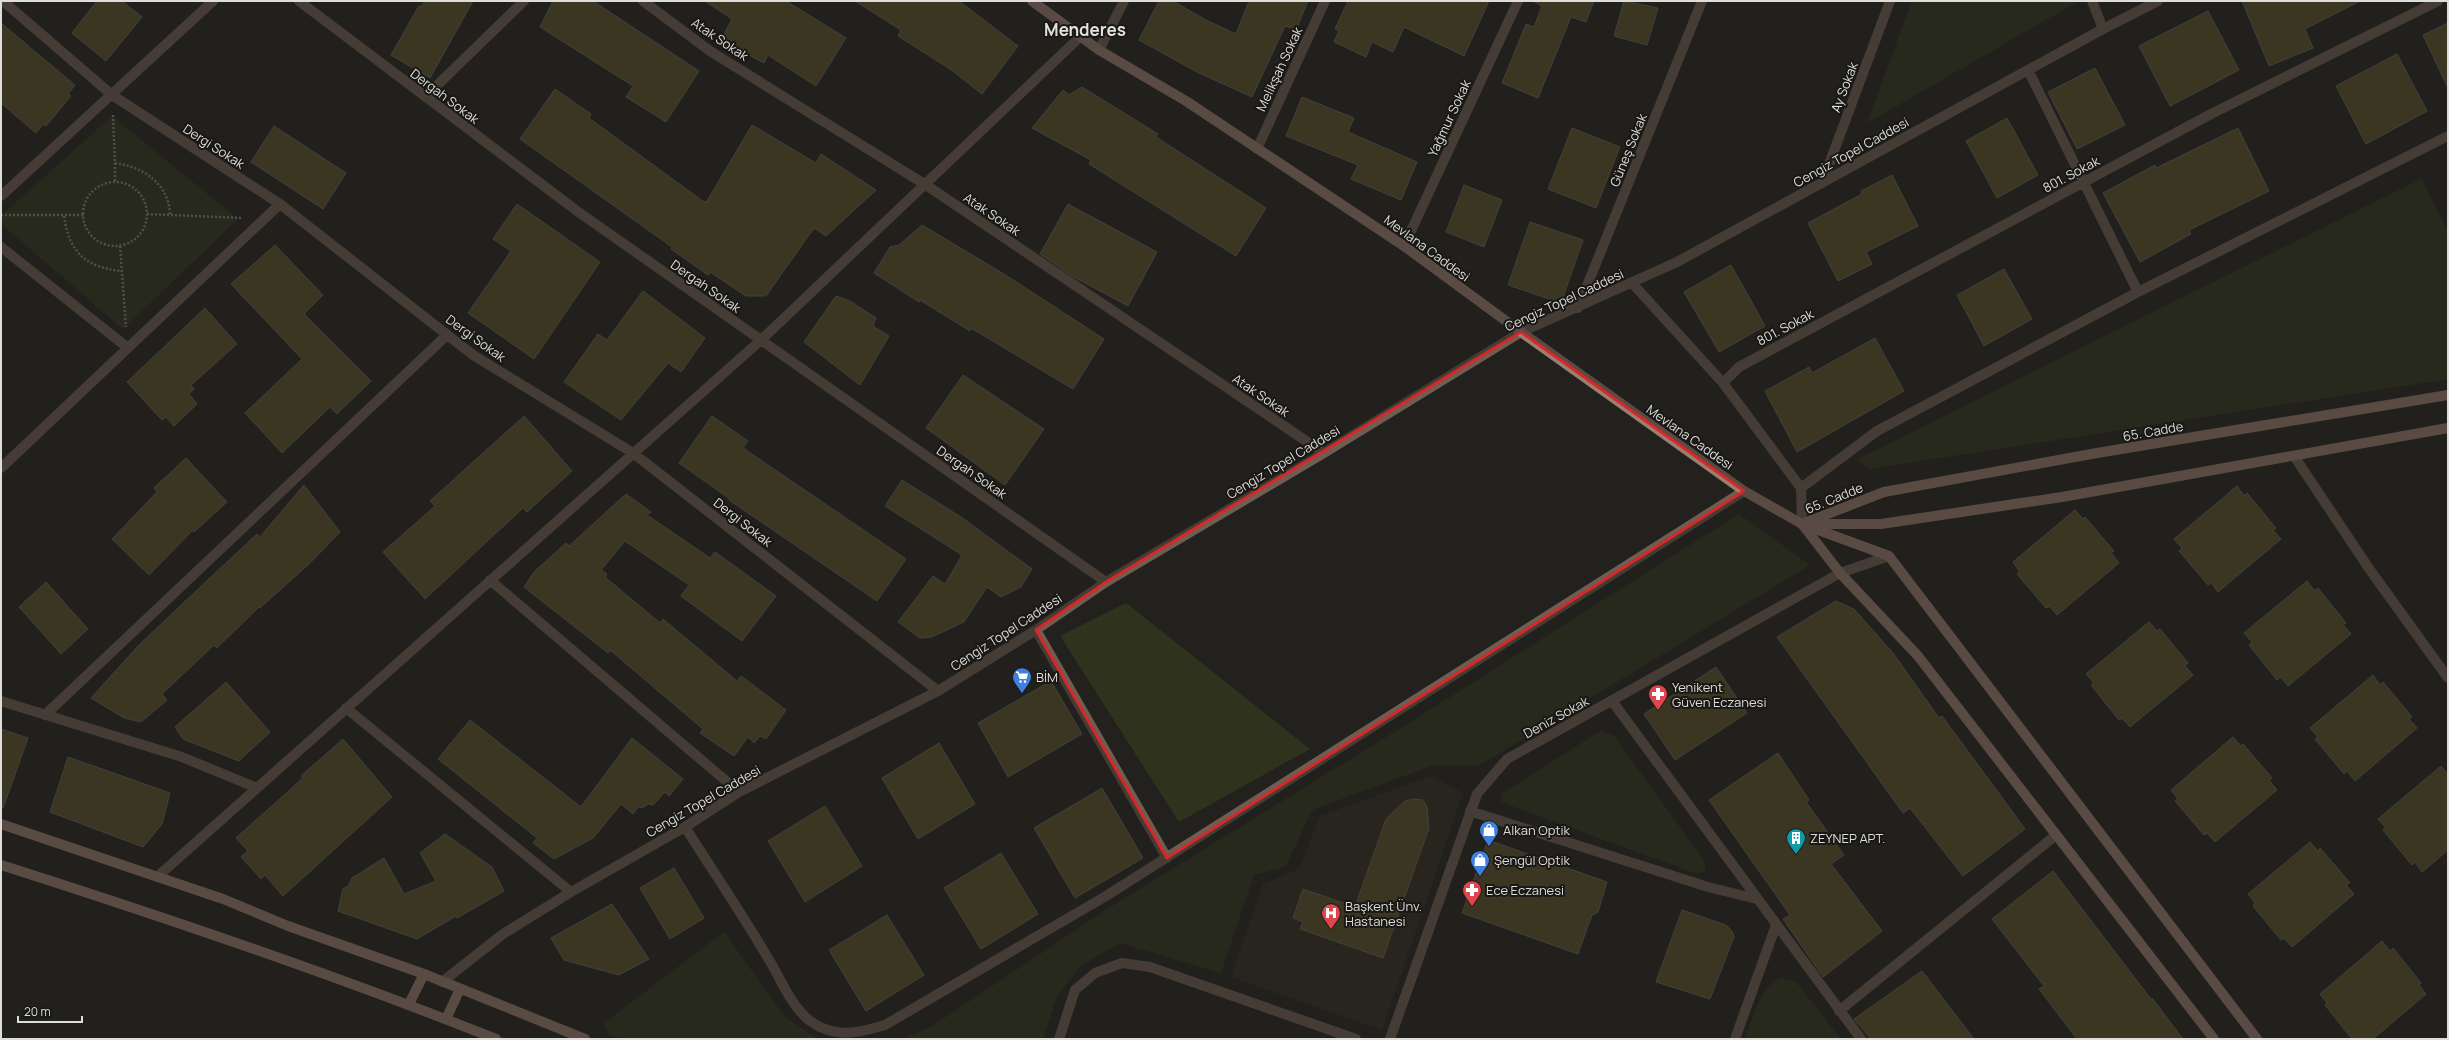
<svg xmlns="http://www.w3.org/2000/svg" width="2449" height="1040" viewBox="0 0 2449 1040" font-family="Manrope,sans-serif">
<style>
.built{fill:#2d2b21}
.green{fill:#2f331e}
.building{fill:#5a5128;stroke:#676662}
.lines{fill:none;stroke-linecap:round;stroke-linejoin:round}
.path{stroke:#888784;stroke-width:2.5;stroke-dasharray:2 2;stroke-linecap:butt}
.street{stroke:#6f5d54;stroke-width:10}
.secondary{stroke:#9b7e71;stroke-width:10}
.marked{fill:none;stroke:#d62828;stroke-width:3;stroke-linejoin:round}
.labels{text-anchor:middle;stroke-width:4;stroke-linejoin:round;paint-order:stroke}
.street-label{font-size:13px;fill:#ddddda;stroke:#191815}
.poi-label{font-size:13px;fill:#ddddda;stroke:#191815;text-anchor:start}
.district-label{font-size:17px;font-weight:bold;fill:#e1e0db;stroke:#191815}
</style>
<rect width="100%" height="100%" fill="#22211e"/>
<path class="built" d="M 1431,776 L 1463,793 L 1382,1030 L 1231,977 L 1263,884 L 1299,869 L 1320,816 Z"/>
<path class="green" d="M 1912,1 L 2077,1 L 2077,2 L 1867,123 Z
M 112,116 L 238,219 L 123,329 L 1,224 L 1,216 Z
M 2421,179 L 2448,231 L 2448,379 L 1869,469 L 1856,460 Z
M 1739,514 L 1810,565 L 1478,766 L 1433,765 L 1312,810 L 1286,866 L 1254,875 L 1221,973 L 1120,943 L 1082,965 L 1057,996 L 1043,1039 L 904,1039 L 934,1025 L 1109,908 L 1406,725 Z
M 1126,603 L 1310,749 L 1179,822 L 1060,636 Z
M 1602,730 L 1615,737 L 1705,862 L 1705,870 L 1697,874 L 1501,802 L 1503,793 Z
M 724,932 L 785,1017 L 818,1039 L 625,1039 L 609,1034 L 603,1024 Z
M 1781,978 L 1796,982 L 1841,1039 L 1745,1039 C 1754,1016 1758,989 1781,978 Z"/>
<path class="building" d="M 97,1 L 122,1 L 142,17 L 106,61 L 72,33 Z
M 425,1 L 473,1 L 430,78 L 391,55 L 419,6 L 421,7 Z
M 553,1 L 593,1 L 699,71 L 666,122 L 626,97 L 633,86 L 540,27 Z
M 705,1 L 786,1 L 846,38 L 816,86 L 768,55 L 764,63 L 721,40 L 732,19 Z
M 855,1 L 959,1 L 1018,46 L 982,94 L 950,69 L 898,36 L 901,30 Z
M 1159,1 L 1173,1 L 1204,19 L 1236,34 L 1249,1 L 1308,1 L 1296,30 L 1285,26 L 1252,97 L 1197,72 L 1139,40 Z
M 1348,1 L 1489,1 L 1464,56 L 1404,27 L 1393,52 L 1372,42 L 1366,57 L 1334,42 L 1339,31 L 1335,29 Z
M 1533,1 L 1594,1 L 1586,22 L 1571,17 L 1538,98 L 1502,83 L 1526,24 L 1534,27 L 1542,6 Z
M 1624,1 L 1658,8 L 1647,45 L 1614,36 Z
M 2242,1 L 2360,1 L 2305,29 L 2313,48 L 2269,66 Z
M 2208,11 L 2239,70 L 2170,106 L 2139,46 Z
M 1,23 L 75,85 L 68,94 L 71,96 L 46,126 L 43,124 L 36,133 L 1,103 Z
M 2448,23 L 2448,88 L 2423,35 Z
M 2397,54 L 2427,111 L 2366,144 L 2336,86 Z
M 2095,68 L 2125,125 L 2077,149 L 2048,92 Z
M 1082,87 L 1158,134 L 1156,137 L 1266,208 L 1236,256 L 1089,164 L 1091,160 L 1032,128 L 1063,90 L 1069,95 Z
M 555,89 L 591,114 L 589,118 L 704,202 L 707,201 L 752,125 L 816,163 L 821,154 L 876,190 L 826,236 L 814,228 L 766,296 L 746,296 L 710,272 L 708,275 L 671,249 L 672,247 L 520,139 Z
M 1302,97 L 1354,118 L 1348,132 L 1417,162 L 1401,200 L 1351,179 L 1358,165 L 1286,136 Z
M 2007,118 L 2038,175 L 1997,198 L 1966,141 Z
M 274,126 L 346,173 L 323,209 L 251,162 Z
M 1572,128 L 1620,147 L 1596,208 L 1548,189 Z
M 2238,128 L 2269,191 L 2189,230 L 2191,234 L 2140,262 L 2103,193 L 2155,165 L 2156,168 Z
M 1892,175 L 1918,226 L 1866,252 L 1872,264 L 1838,281 L 1808,223 L 1862,194 L 1861,191 Z
M 1464,185 L 1502,200 L 1484,247 L 1446,232 Z
M 517,204 L 600,262 L 534,359 L 468,313 L 511,251 L 493,239 Z
M 1068,204 L 1157,252 L 1128,306 L 1072,276 L 1040,254 Z
M 1530,222 L 1583,240 L 1561,303 L 1508,285 Z
M 922,225 L 1004,274 L 1104,339 L 1073,389 L 971,328 L 970,331 L 920,300 L 919,302 L 874,273 L 890,247 L 899,245 Z
M 275,245 L 323,295 L 304,314 L 371,381 L 337,414 L 330,407 L 282,453 L 245,413 L 302,359 L 231,284 Z
M 1731,265 L 1765,326 L 1719,352 L 1684,292 Z
M 2004,269 L 2032,319 L 1984,346 L 1957,295 Z
M 643,291 L 705,338 L 681,372 L 668,363 L 621,420 L 564,382 L 598,334 L 607,340 Z
M 836,296 L 850,301 L 876,318 L 873,326 L 889,336 L 860,385 L 804,342 Z
M 205,308 L 237,344 L 191,385 L 194,389 L 189,394 L 197,404 L 174,426 L 166,417 L 162,420 L 127,382 Z
M 1875,338 L 1904,391 L 1797,452 L 1765,391 L 1809,367 L 1812,373 Z
M 963,375 L 1044,429 L 1005,485 L 926,428 Z
M 524,416 L 572,471 L 527,512 L 523,508 L 425,599 L 383,552 L 435,506 L 430,501 Z
M 712,416 L 748,441 L 743,448 L 906,559 L 877,601 L 729,500 L 730,499 L 679,463 Z
M 186,458 L 227,502 L 194,532 L 193,530 L 149,575 L 112,539 L 157,492 L 154,488 Z
M 902,480 L 961,517 L 1032,569 L 1021,587 L 1001,597 L 987,587 L 964,622 L 932,637 L 920,638 L 898,622 L 933,576 L 945,584 L 962,555 L 885,506 Z
M 304,485 L 340,532 L 309,564 L 260,608 L 259,607 L 217,648 L 214,645 L 162,694 L 167,700 L 141,722 L 124,718 L 91,698 L 139,645 L 213,575 L 257,534 L 260,537 Z
M 2237,486 L 2244,496 L 2247,493 L 2276,528 L 2273,530 L 2281,539 L 2218,592 L 2211,583 L 2208,585 L 2179,551 L 2182,548 L 2174,539 Z
M 626,494 L 651,512 L 647,515 L 710,558 L 715,552 L 776,596 L 742,641 L 681,596 L 689,585 L 625,541 L 601,570 L 607,574 L 605,577 L 660,623 L 663,619 L 737,681 L 741,676 L 786,710 L 766,739 L 760,736 L 754,743 L 748,737 L 734,756 L 700,733 L 703,729 L 610,650 L 608,653 L 524,587 L 534,572 L 566,543 L 569,546 Z
M 2075,510 L 2083,519 L 2085,517 L 2114,551 L 2111,553 L 2119,563 L 2057,615 L 2049,606 L 2046,608 L 2017,574 L 2020,572 L 2013,562 Z
M 2307,581 L 2315,591 L 2318,588 L 2346,623 L 2343,625 L 2351,634 L 2288,686 L 2280,677 L 2277,680 L 2249,645 L 2252,642 L 2244,633 Z
M 46,582 L 88,629 L 61,654 L 19,607 Z
M 1836,601 L 1854,609 L 1893,653 L 1939,718 L 1942,716 L 2025,829 L 1963,876 L 1910,808 L 1903,813 L 1777,637 Z
M 2149,622 L 2157,631 L 2160,629 L 2188,663 L 2185,666 L 2193,675 L 2130,727 L 2122,718 L 2119,720 L 2091,685 L 2094,683 L 2086,674 Z
M 1716,667 L 1747,713 L 1675,760 L 1644,714 Z
M 2373,675 L 2380,685 L 2383,682 L 2412,717 L 2409,719 L 2417,728 L 2355,781 L 2347,771 L 2344,774 L 2315,739 L 2318,737 L 2310,728 Z
M 1051,681 L 1082,734 L 1008,777 L 978,723 Z
M 226,682 L 270,732 L 239,761 L 183,739 L 175,727 Z
M 470,720 L 581,807 L 632,738 L 683,779 L 669,796 L 665,792 L 653,805 L 648,804 L 642,808 L 638,807 L 633,814 L 621,804 L 593,838 L 554,859 L 533,843 L 537,838 L 438,759 Z
M 1,729 L 28,738 L 3,808 L 1,808 Z
M 2233,737 L 2241,746 L 2243,744 L 2272,778 L 2269,780 L 2277,790 L 2215,842 L 2207,833 L 2204,835 L 2175,801 L 2178,799 L 2171,790 Z
M 343,739 L 392,797 L 283,896 L 265,875 L 261,879 L 241,857 L 248,851 L 236,838 L 303,778 L 301,776 Z
M 939,743 L 975,804 L 918,839 L 882,778 Z
M 1778,753 L 1809,800 L 1806,802 L 1844,855 L 1831,864 L 1882,931 L 1823,977 L 1783,919 L 1790,915 L 1709,800 Z
M 68,757 L 170,793 L 162,824 L 143,847 L 50,812 Z
M 2441,766 L 2448,775 L 2448,850 L 2422,872 L 2415,862 L 2412,865 L 2383,830 L 2386,828 L 2378,819 Z
M 1102,788 L 1143,858 L 1075,898 L 1034,828 Z
M 1414,799 L 1423,800 L 1427,807 L 1429,828 L 1383,958 L 1300,929 L 1303,922 L 1293,918 L 1303,889 L 1355,907 L 1386,819 L 1405,801 Z
M 825,806 L 862,866 L 805,902 L 768,841 Z
M 445,834 L 492,867 L 504,891 L 457,918 L 456,916 L 417,939 L 338,911 L 343,889 L 348,886 L 352,878 L 384,858 L 404,894 L 436,881 L 420,853 Z
M 1488,840 L 1607,882 L 1598,912 L 1592,915 L 1578,954 L 1462,913 Z
M 2310,842 L 2318,851 L 2320,848 L 2350,883 L 2346,885 L 2354,894 L 2292,947 L 2284,938 L 2281,940 L 2253,906 L 2255,903 L 2248,894 Z
M 1001,853 L 1038,914 L 981,949 L 944,888 Z
M 674,868 L 704,918 L 670,939 L 640,888 Z
M 2053,871 L 2151,999 L 2152,998 L 2183,1039 L 2077,1039 L 2039,989 L 2044,986 L 1992,919 Z
M 612,904 L 649,959 L 619,975 L 564,960 L 551,938 Z
M 1682,910 L 1726,925 L 1732,931 L 1734,937 L 1710,999 L 1656,982 Z
M 887,915 L 924,975 L 866,1011 L 829,950 Z
M 2382,941 L 2390,951 L 2393,948 L 2421,983 L 2419,985 L 2426,994 L 2373,1039 L 2352,1039 L 2325,1005 L 2327,1003 L 2320,994 Z
M 1922,971 L 1974,1039 L 1871,1039 L 1854,1019 Z"/>
<g class="lines">
<path class="path" d="M 113,115 L 115,163 C 144,167 169,184 170,215
M 115,163 L 115,182
M83 214a32 32 0 1 1 64 0a32 32 0 1 1-64 0Z
M 147,214 L 243,218
M 1,215 L 83,215
M 64,216 C 69,252 85,267 121,271
M 120,246 L 126,327"/>
<path class="street" d="M 3,1 L 112,95 L 280,204 L 473,355 L 633,453 L 938,691
M 299,1 L 577,211 L 1106,582
M 643,1 L 710,51 L 926,185 L 1324,453
M 2092,1 L 2103,29
M 1099,50 L 1124,1
M 2028,70 L 2138,292
M 425,97 L 524,1
M 1257,149 L 1325,1
M 1822,183 L 1890,1
M 1,196 L 213,1
M 1404,246 L 1518,1
M 1,247 L 128,348
M 1632,283 L 1723,383 L 1801,488
M 1578,308 L 1702,1
M 1723,383 L 1739,367 L 2211,114 L 2438,1
M 2294,456 L 2370,570 L 2448,678
M 1,468 L 280,204
M 1802,524 L 1801,488 L 1877,431 L 2138,292 L 2448,136
M 490,580 L 739,792
M 1036,630 L 1167,858
M 1,701 L 182,757 L 257,788
M 1612,701 L 1861,1039
M 346,708 L 571,892
M 45,715 L 447,335
M 1470,811 L 1708,887 L 1757,899
M 685,827 C 713,871 742,914 768,958 C 781,979 790,1005 810,1021 C 835,1039 859,1033 885,1025 L 1106,896 L 1744,491
M 157,877 L 761,340 L 1081,36
M 442,982 L 503,934 L 571,892 L 685,827 L 739,792 L 938,691 L 1036,630 L 1106,582 L 1324,453 L 1521,332 L 1677,262 L 2103,29 L 2158,1
M 1839,1011 L 2056,835
M 1059,1039 L 1075,990 L 1095,973 L 1122,963 L 1150,967 L 1356,1039
M 1390,1039 L 1477,794 L 1507,759 L 1840,573 L 1889,556
M 1735,1039 L 1776,925"/>
<path class="secondary" d="M 1032,1 L 1099,50 L 1186,101 L 1404,246 L 1521,332 L 1744,491 L 1802,524 L 1889,556 L 2257,1039
M 1802,524 L 1884,492 L 2097,453 L 2448,395
M 1802,524 L 1840,573 L 1918,656 L 2214,1039
M 1810,524 L 1881,524 L 2062,497 L 2448,428
M 1,824 L 223,899 L 288,926 L 424,974 L 585,1039
M 1,865 C 168,918 333,974 496,1039
M 409,1004 L 424,974
M 446,1019 L 460,989"/>
</g>
<path d="M0 0H2449V1040H0ZM 1521,332 L 1744,491 L 1167,858 L 1036,630 L 1106,582 Z" fill="#22211e" fill-opacity=".55" fill-rule="evenodd"/>
<path class="marked" d="M 1521,332 L 1744,491 L 1167,858 L 1036,630 L 1106,582 Z"/>
<defs>
<symbol id="supermarket-pin" viewBox="-11 -11 22 30"><path d="M0 17L-7.5 6A9.5 9.5 0 1 1 7.5 6Z" fill="#3f7fe0" stroke="#191815"/><path d="M-6-5.5h2.5l.6 2H6L4.5 2H-2.5L-4.4-4H-6ZM-1.5 3.2a1.3 1.3 0 1 0 .1 0ZM3 3.2a1.3 1.3 0 1 0 .1 0Z" fill="#fff"/></symbol>
<symbol id="pharmacy-pin" viewBox="-11 -11 22 30"><path d="M0 17L-7.5 6A9.5 9.5 0 1 1 7.5 6Z" fill="#e0444e" stroke="#191815"/><path d="M-2-6h4v4h4v4h-4v4h-4v-4h-4v-4h4Z" fill="#fff"/></symbol>
<symbol id="shop-pin" viewBox="-11 -11 22 30"><path d="M0 17L-7.5 6A9.5 9.5 0 1 1 7.5 6Z" fill="#3f7fe0" stroke="#191815"/><path d="M-5-2.5h2.3a2.7 3.5 0 0 1 5.4 0H5L5.5 6h-11ZM-1.5-2.5h3a1.5 2.3 0 0 0-3 0Z" fill="#fff"/></symbol>
<symbol id="building-pin" viewBox="-11 -11 22 30"><path d="M0 17L-7.5 6A9.5 9.5 0 1 1 7.5 6Z" fill="#0f9aa8" stroke="#191815"/><path d="M-4-6H4V6H1V3H-1V6H-4ZM-2.5-4.3h1.7v1.8h-1.7ZM.8-4.3h1.7v1.8H.8ZM-2.5-1h1.7V.8h-1.7ZM.8-1h1.7V.8H.8Z" fill="#fff"/></symbol>
<symbol id="hospital-pin" viewBox="-11 -11 22 30"><path d="M0 17L-7.5 6A9.5 9.5 0 1 1 7.5 6Z" fill="#e0444e" stroke="#191815"/><path d="M-5-5h3v3.5h4V-5h3V5h-3V1.5h-4V5h-3Z" fill="#fff"/></symbol>
</defs>
<g fill-rule="evenodd">
<use href="#supermarket-pin" x="1011" y="666" width="22" height="30"/>
<use href="#pharmacy-pin" x="1647" y="683" width="22" height="30"/>
<use href="#shop-pin" x="1478" y="819" width="22" height="30"/>
<use href="#building-pin" x="1785" y="827" width="22" height="30"/>
<use href="#shop-pin" x="1469" y="849" width="22" height="30"/>
<use href="#pharmacy-pin" x="1461" y="879" width="22" height="30"/>
<use href="#hospital-pin" x="1320" y="902" width="22" height="30"/>
</g>
<g class="labels">
<g class="street-label">
<text transform="translate(720 39) rotate(34)" y="5">Atak Sokak</text>
<text transform="translate(1279 69) rotate(-65)" y="5">Melikşah Sokak</text>
<text transform="translate(1844 87) rotate(-69)" y="5">Ay Sokak</text>
<text transform="translate(445 96) rotate(37)" y="5">Dergah Sokak</text>
<text transform="translate(1449 118) rotate(-65)" y="5">Yağmur Sokak</text>
<text transform="translate(214 146) rotate(33)" y="5">Dergi Sokak</text>
<text transform="translate(1628 150) rotate(-68)" y="5">Güneş Sokak</text>
<text transform="translate(1851 152) rotate(-29)" y="5">Cengiz Topel Caddesi</text>
<text transform="translate(2071 174) rotate(-28)" y="5">801. Sokak</text>
<text transform="translate(992 214) rotate(34)" y="5">Atak Sokak</text>
<text transform="translate(1427 248) rotate(36)" y="5">Mevlana Caddesi</text>
<text transform="translate(706 286) rotate(35)" y="5">Dergah Sokak</text>
<text transform="translate(1564 300) rotate(-25)" y="5">Cengiz Topel Caddesi</text>
<text transform="translate(1785 327) rotate(-28)" y="5">801. Sokak</text>
<text transform="translate(476 338) rotate(36)" y="5">Dergi Sokak</text>
<text transform="translate(1261 395) rotate(34)" y="5">Atak Sokak</text>
<text transform="translate(2153 431) rotate(-10)" y="5">65. Cadde</text>
<text transform="translate(1690 437) rotate(35)" y="5">Mevlana Caddesi</text>
<text transform="translate(1283 462) rotate(-31)" y="5">Cengiz Topel Caddesi</text>
<text transform="translate(972 472) rotate(35)" y="5">Dergah Sokak</text>
<text transform="translate(1834 498) rotate(-22)" y="5">65. Cadde</text>
<text transform="translate(743 522) rotate(38)" y="5">Dergi Sokak</text>
<text transform="translate(1006 632) rotate(-33)" y="5">Cengiz Topel Caddesi</text>
<text transform="translate(1556 717) rotate(-29)" y="5">Deniz Sokak</text>
<text transform="translate(703 801) rotate(-30)" y="5">Cengiz Topel Caddesi</text>
</g>
<g class="poi-label">
<text x="1036" y="682">BİM</text>
<text x="1672" y="692">Yenikent<tspan x="1672" dy="15">Güven Eczanesi</tspan></text>
<text x="1503" y="835">Alkan Optik</text>
<text x="1810" y="843">ZEYNEP APT.</text>
<text x="1494" y="865">Şengül Optik</text>
<text x="1486" y="895">Ece Eczanesi</text>
<text x="1345" y="911">Başkent Ünv.<tspan x="1345" dy="15">Hastanesi</tspan></text>
</g>
<g class="district-label">
<text x="1085" y="36">Menderes</text>
</g>
</g>
<rect width="2449" height="1040" fill="none" stroke="#ddddda" stroke-width="4"/>
<path d="M18 1016v6h64v-6" fill="none" stroke="#ddddda" stroke-width="2"/>
<text x="24" y="1016" font-size="12" fill="#ddddda" stroke="#191815" stroke-width="3" paint-order="stroke">20 m</text>
</svg>
